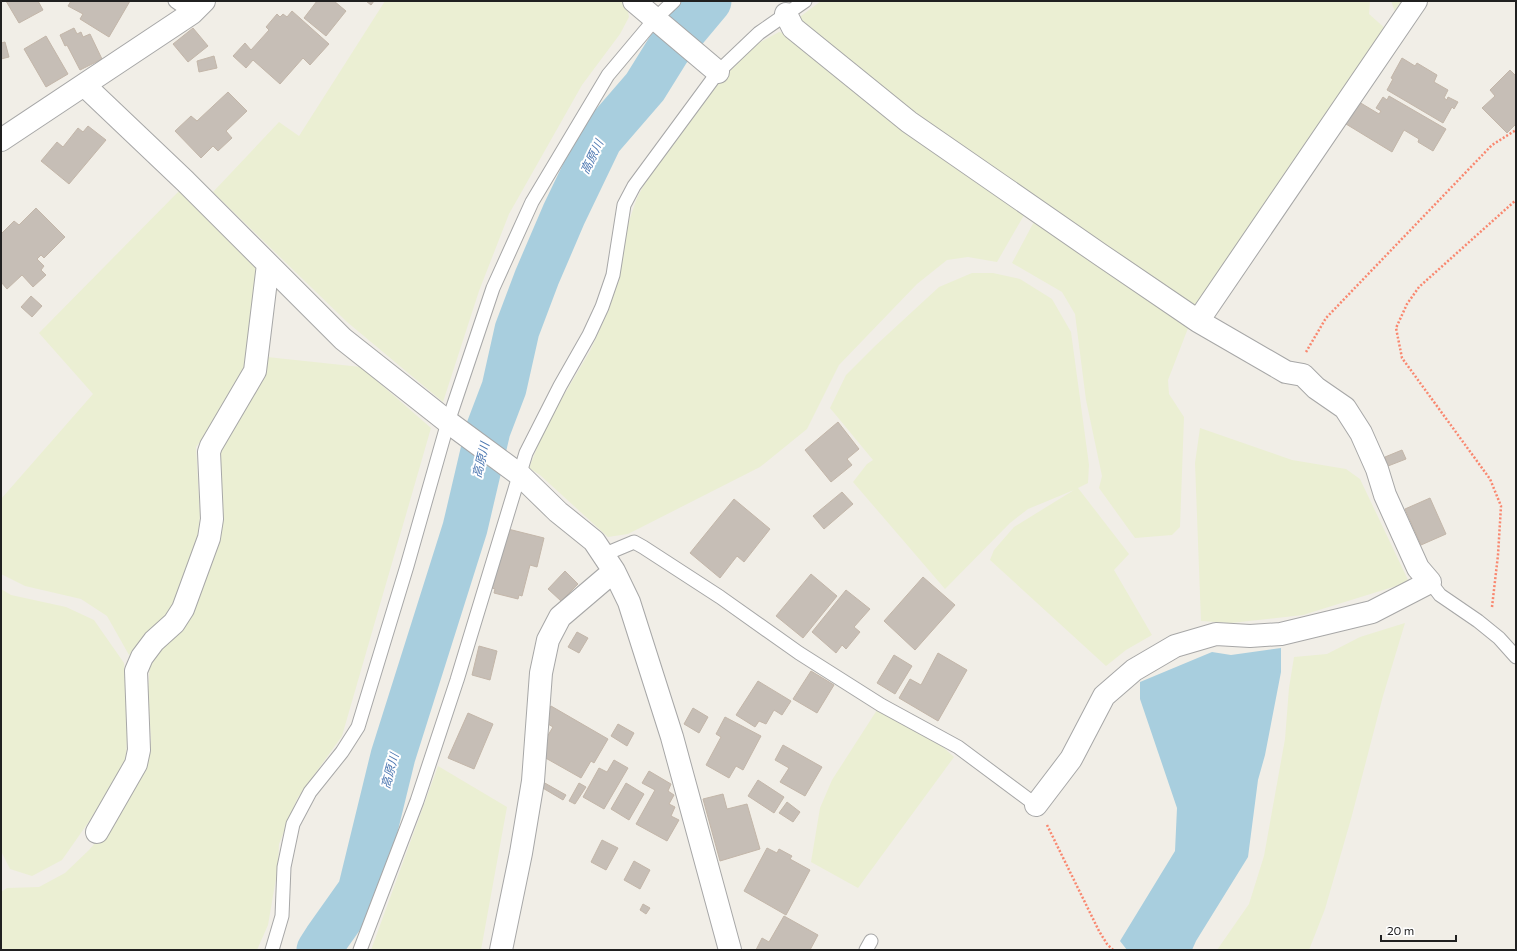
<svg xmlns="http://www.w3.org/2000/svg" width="1517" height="951" viewBox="0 0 1517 951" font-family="Commissioner,'Noto Sans JP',sans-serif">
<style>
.farmland{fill:#ebefd3}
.water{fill:#a8cede}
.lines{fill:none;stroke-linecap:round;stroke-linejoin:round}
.river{stroke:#a8cede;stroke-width:45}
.building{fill:#c6beb6;stroke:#c3b6a9}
.lane-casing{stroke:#a7a7a7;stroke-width:15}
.street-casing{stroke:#a7a7a7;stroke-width:24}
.path{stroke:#f9876f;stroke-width:2.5;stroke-dasharray:2 2;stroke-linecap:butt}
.lane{stroke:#fff;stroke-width:13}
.street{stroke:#fff;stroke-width:22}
.labels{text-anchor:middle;stroke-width:4;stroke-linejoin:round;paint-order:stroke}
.water-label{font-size:12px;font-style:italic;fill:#4c77b1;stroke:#fff}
</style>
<rect width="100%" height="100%" fill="#f1eee7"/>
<path class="farmland" d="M 385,1 L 622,1 L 627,6 L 629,17 L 620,34 L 582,85 L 509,214 L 479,291 L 443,402 L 347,322 L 213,192 L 279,122 L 299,136 Z
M 821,1 L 1370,1 L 1369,14 L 1387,30 L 1196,310 L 922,123 L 797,19 Z
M 1391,1 L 1409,1 L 1397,17 Z
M 779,32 L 790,35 L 1027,210 L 997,262 L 968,257 L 947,260 L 917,284 L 839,365 L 807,429 L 760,467 L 628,534 L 608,537 L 540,475 L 529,468 L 546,425 L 590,351 L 610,307 L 621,265 L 628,224 L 637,198 L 648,177 L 670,149 L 714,87 L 755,45 Z
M 180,190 L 256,266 L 252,320 L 245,365 L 233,390 L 210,429 L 196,447 L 200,515 L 198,544 L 180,592 L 158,628 L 129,655 L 107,616 L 81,599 L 25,586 L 1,574 L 1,499 L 93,394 L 39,333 Z
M 1036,218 L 1190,323 L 1168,380 L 1169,394 L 1184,417 L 1180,527 L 1172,535 L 1135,538 L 1099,488 L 1102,476 L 1086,400 L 1075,314 L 1062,292 L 1012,263 Z
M 972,273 L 993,273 L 1020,279 L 1052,299 L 1071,332 L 1089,465 L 1088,483 L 1078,488 L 1129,554 L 1114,570 L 1152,635 L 1126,650 L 1106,666 L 990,560 L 994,550 L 1014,527 L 1074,490 L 1028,509 L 1010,523 L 945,589 L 853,482 L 867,464 L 873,460 L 830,408 L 846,375 L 875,346 L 939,287 Z
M 267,357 L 361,367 L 431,428 L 342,736 L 297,799 L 279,844 L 278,867 L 268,925 L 257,950 L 1,950 L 1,892 L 7,888 L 39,887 L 65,873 L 89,850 L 104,833 L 139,774 L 151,741 L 148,690 L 150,665 L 200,596 L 212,548 L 216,456 Z
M 1200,428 L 1292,460 L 1346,469 L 1360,479 L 1409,582 L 1303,615 L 1231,623 L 1201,621 L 1195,463 Z
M 1,589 L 11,595 L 66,607 L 94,620 L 124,663 L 128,711 L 126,763 L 90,820 L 62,860 L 32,876 L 10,869 L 1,851 Z
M 1405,623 L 1383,696 L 1351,819 L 1325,909 L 1309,950 L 1217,950 L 1249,904 L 1264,856 L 1285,739 L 1289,688 L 1294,657 L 1327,654 L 1360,637 Z
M 877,710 L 943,747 L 954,757 L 858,888 L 811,862 L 820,808 L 832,780 Z
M 438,766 L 507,807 L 481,950 L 371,950 Z"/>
<path class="water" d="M 1281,648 L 1281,672 L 1265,755 L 1258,780 L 1248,857 L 1196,941 L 1192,950 L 1127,950 L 1120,941 L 1175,851 L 1177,808 L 1140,699 L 1140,682 L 1212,652 L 1231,655 Z"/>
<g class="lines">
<path class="river" d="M 319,950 L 326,939 L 360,891 L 393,756 L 465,528 L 488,430 L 504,388 L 517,330 L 537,277 L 564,214 L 600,139 L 645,87 L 668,50 L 709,1"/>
</g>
<path class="building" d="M 6,1 L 38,1 L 43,10 L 19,23 Z
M 71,1 L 130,1 L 109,37 L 80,19 L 83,14 L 68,6 Z
M 317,1 L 334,1 L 346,11 L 326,36 L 304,18 Z
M 366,1 L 374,1 L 371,5 Z
M 292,11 L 329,44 L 310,65 L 303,58 L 280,84 L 253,60 L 246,68 L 233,56 L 245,43 L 251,50 L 269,30 L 266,27 L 277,14 L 280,17 L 283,14 L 287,17 Z
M 74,28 L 77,34 L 81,32 L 83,37 L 90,34 L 102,59 L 80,70 L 67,45 L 65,46 L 60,35 Z
M 193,28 L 208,46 L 188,62 L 173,44 Z
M 46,36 L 68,74 L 46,87 L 24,49 Z
M 5,42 L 9,57 L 1,59 L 1,43 Z
M 214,56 L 217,68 L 199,72 L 197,61 Z
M 1402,58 L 1415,66 L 1417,63 L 1437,75 L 1434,82 L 1448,90 L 1444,98 L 1447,100 L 1448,97 L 1458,102 L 1454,109 L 1452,107 L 1443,123 L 1387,90 L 1393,79 L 1391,78 Z
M 1510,70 L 1516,76 L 1516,124 L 1507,133 L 1482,108 L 1495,96 L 1490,90 Z
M 228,92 L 247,111 L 226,131 L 232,138 L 218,151 L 213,146 L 201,158 L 175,131 L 191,116 L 197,121 Z
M 1389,96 L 1446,129 L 1433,151 L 1418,142 L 1419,139 L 1404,130 L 1392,152 L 1346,124 L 1359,102 L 1379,114 L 1381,111 L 1376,108 L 1383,97 L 1387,100 Z
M 88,126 L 106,140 L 69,184 L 41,161 L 57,142 L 63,147 L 78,128 L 83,132 Z
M 36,208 L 65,237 L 44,258 L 41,255 L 37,259 L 44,266 L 41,270 L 46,275 L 33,287 L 22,275 L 7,289 L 1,282 L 1,234 L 14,221 L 19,225 Z
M 31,296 L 42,306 L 32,317 L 21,307 Z
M 838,422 L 859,449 L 847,459 L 852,465 L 831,482 L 805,450 Z
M 1402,450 L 1406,459 L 1388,466 L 1385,457 Z
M 842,492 L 853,504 L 824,529 L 813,516 Z
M 1430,498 L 1446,534 L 1421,545 L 1405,509 Z
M 734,499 L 770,529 L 744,562 L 737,556 L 720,578 L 690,553 Z
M 508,529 L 544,538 L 537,567 L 530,565 L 522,596 L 519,595 L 518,599 L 494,593 L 495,589 L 492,588 Z
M 565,571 L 578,584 L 561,601 L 548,589 Z
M 811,574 L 837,596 L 803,638 L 776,616 Z
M 923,577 L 955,605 L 915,650 L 884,621 Z
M 846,590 L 870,609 L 854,627 L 860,632 L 846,649 L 842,645 L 836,653 L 812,632 Z
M 577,632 L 588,638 L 579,653 L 568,647 Z
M 479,646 L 497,651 L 490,680 L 472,675 Z
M 938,653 L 967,670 L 938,721 L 899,698 L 910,679 L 921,685 Z
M 894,655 L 912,666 L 895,694 L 877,683 Z
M 811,671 L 834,685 L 817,713 L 793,699 Z
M 758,681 L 791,701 L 782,715 L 774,710 L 766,724 L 759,721 L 755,727 L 736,715 Z
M 551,706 L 608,739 L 594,763 L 591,761 L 581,778 L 542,756 L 547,748 L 542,745 L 553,727 L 543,721 Z
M 693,708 L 708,717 L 699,733 L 684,724 Z
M 468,713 L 493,724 L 474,769 L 448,758 Z
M 725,717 L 761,736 L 743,770 L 736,766 L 729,778 L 706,765 L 721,737 L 716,734 Z
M 618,724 L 634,733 L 627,746 L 611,736 Z
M 783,745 L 822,767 L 805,796 L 780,782 L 789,768 L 775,760 Z
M 614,760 L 628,768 L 604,809 L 583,797 L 599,768 L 607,772 Z
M 649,771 L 671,784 L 668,791 L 674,795 L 669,804 L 675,807 L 671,816 L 679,820 L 667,841 L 636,824 L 655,790 L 642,783 Z
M 758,780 L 784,797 L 774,813 L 748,796 Z
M 543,782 L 566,795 L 563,800 L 541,787 Z
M 579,783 L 586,787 L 575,804 L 569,801 Z
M 626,783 L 644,794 L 629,820 L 611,809 Z
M 723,794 L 727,809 L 747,804 L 760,849 L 720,861 L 703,799 Z
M 787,802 L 800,812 L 793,822 L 779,813 Z
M 602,840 L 618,848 L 606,870 L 591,862 Z
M 767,848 L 777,853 L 779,849 L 792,856 L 790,859 L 810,870 L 786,915 L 744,891 Z
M 634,861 L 650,870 L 640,889 L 624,880 Z
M 643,904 L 650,908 L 646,914 L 640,910 Z
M 784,916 L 818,935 L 810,950 L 756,950 L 762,938 L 769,942 Z"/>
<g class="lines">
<defs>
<path id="lane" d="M 175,1 L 192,13
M 603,555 L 634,542 L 643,547 L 720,597 L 799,653 L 881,705 L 958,747 L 1036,805
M 1430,582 L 1440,595 L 1478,621 L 1499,638 L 1516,657
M 272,950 L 282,916 L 284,867 L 293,824 L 310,792 L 342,752 L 358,727 L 407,566 L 448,422 L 493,288 L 532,202 L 608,75 L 655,19 L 674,1
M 360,950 L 417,801 L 457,680 L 526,453 L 560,386 L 589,335 L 602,307 L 613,275 L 624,205 L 634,186 L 718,72 L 759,33 L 805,1
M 866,950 L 871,941"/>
<path id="street" d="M 634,1 L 718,72
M 786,14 L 793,28 L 909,122 L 1101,255 L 1198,321 L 1286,372 L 1303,375 L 1316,388 L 1345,408 L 1361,433 L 1377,469 L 1385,495 L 1418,568 L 1430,582 L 1372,612 L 1281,634 L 1250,636 L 1216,634 L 1175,646 L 1134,670 L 1104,696 L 1071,759 L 1036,805
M 84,85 L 185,181 L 343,339 L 448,422 L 520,475 L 558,512 L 594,541 L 614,571 L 629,602 L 672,737 L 730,950
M 1,140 L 192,13 L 204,1
M 1198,321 L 1416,1
M 97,832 L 136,764 L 139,750 L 136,671 L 142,657 L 154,641 L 174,623 L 183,609 L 209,538 L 212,519 L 209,452 L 211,446 L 255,371 L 268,264
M 501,950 L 521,853 L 533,781 L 541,673 L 548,640 L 560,617 L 614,571"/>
</defs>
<use href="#lane" class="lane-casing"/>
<use href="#street" class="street-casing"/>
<path class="path" d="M 1306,352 L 1326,318 L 1492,145 L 1516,130
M 1492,607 L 1498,555 L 1501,506 L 1490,479 L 1402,358 L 1396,328 L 1407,304 L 1419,287 L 1516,200
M 1047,825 L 1099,931 L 1107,944 L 1113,950"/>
<use href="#lane" class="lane"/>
<use href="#street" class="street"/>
</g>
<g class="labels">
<g class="water-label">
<text transform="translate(592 157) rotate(-64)" y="4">高原川</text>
<text transform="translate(481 460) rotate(-76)" y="4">高原川</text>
<text transform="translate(390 771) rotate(-75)" y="4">高原川</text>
</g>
</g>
<rect width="1517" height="951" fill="none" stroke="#202020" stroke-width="4"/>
<path d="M1381 935v6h75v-6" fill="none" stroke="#202020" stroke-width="2"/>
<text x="1387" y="935" font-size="12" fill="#202020" stroke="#ffffff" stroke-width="3" paint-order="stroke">20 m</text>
</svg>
